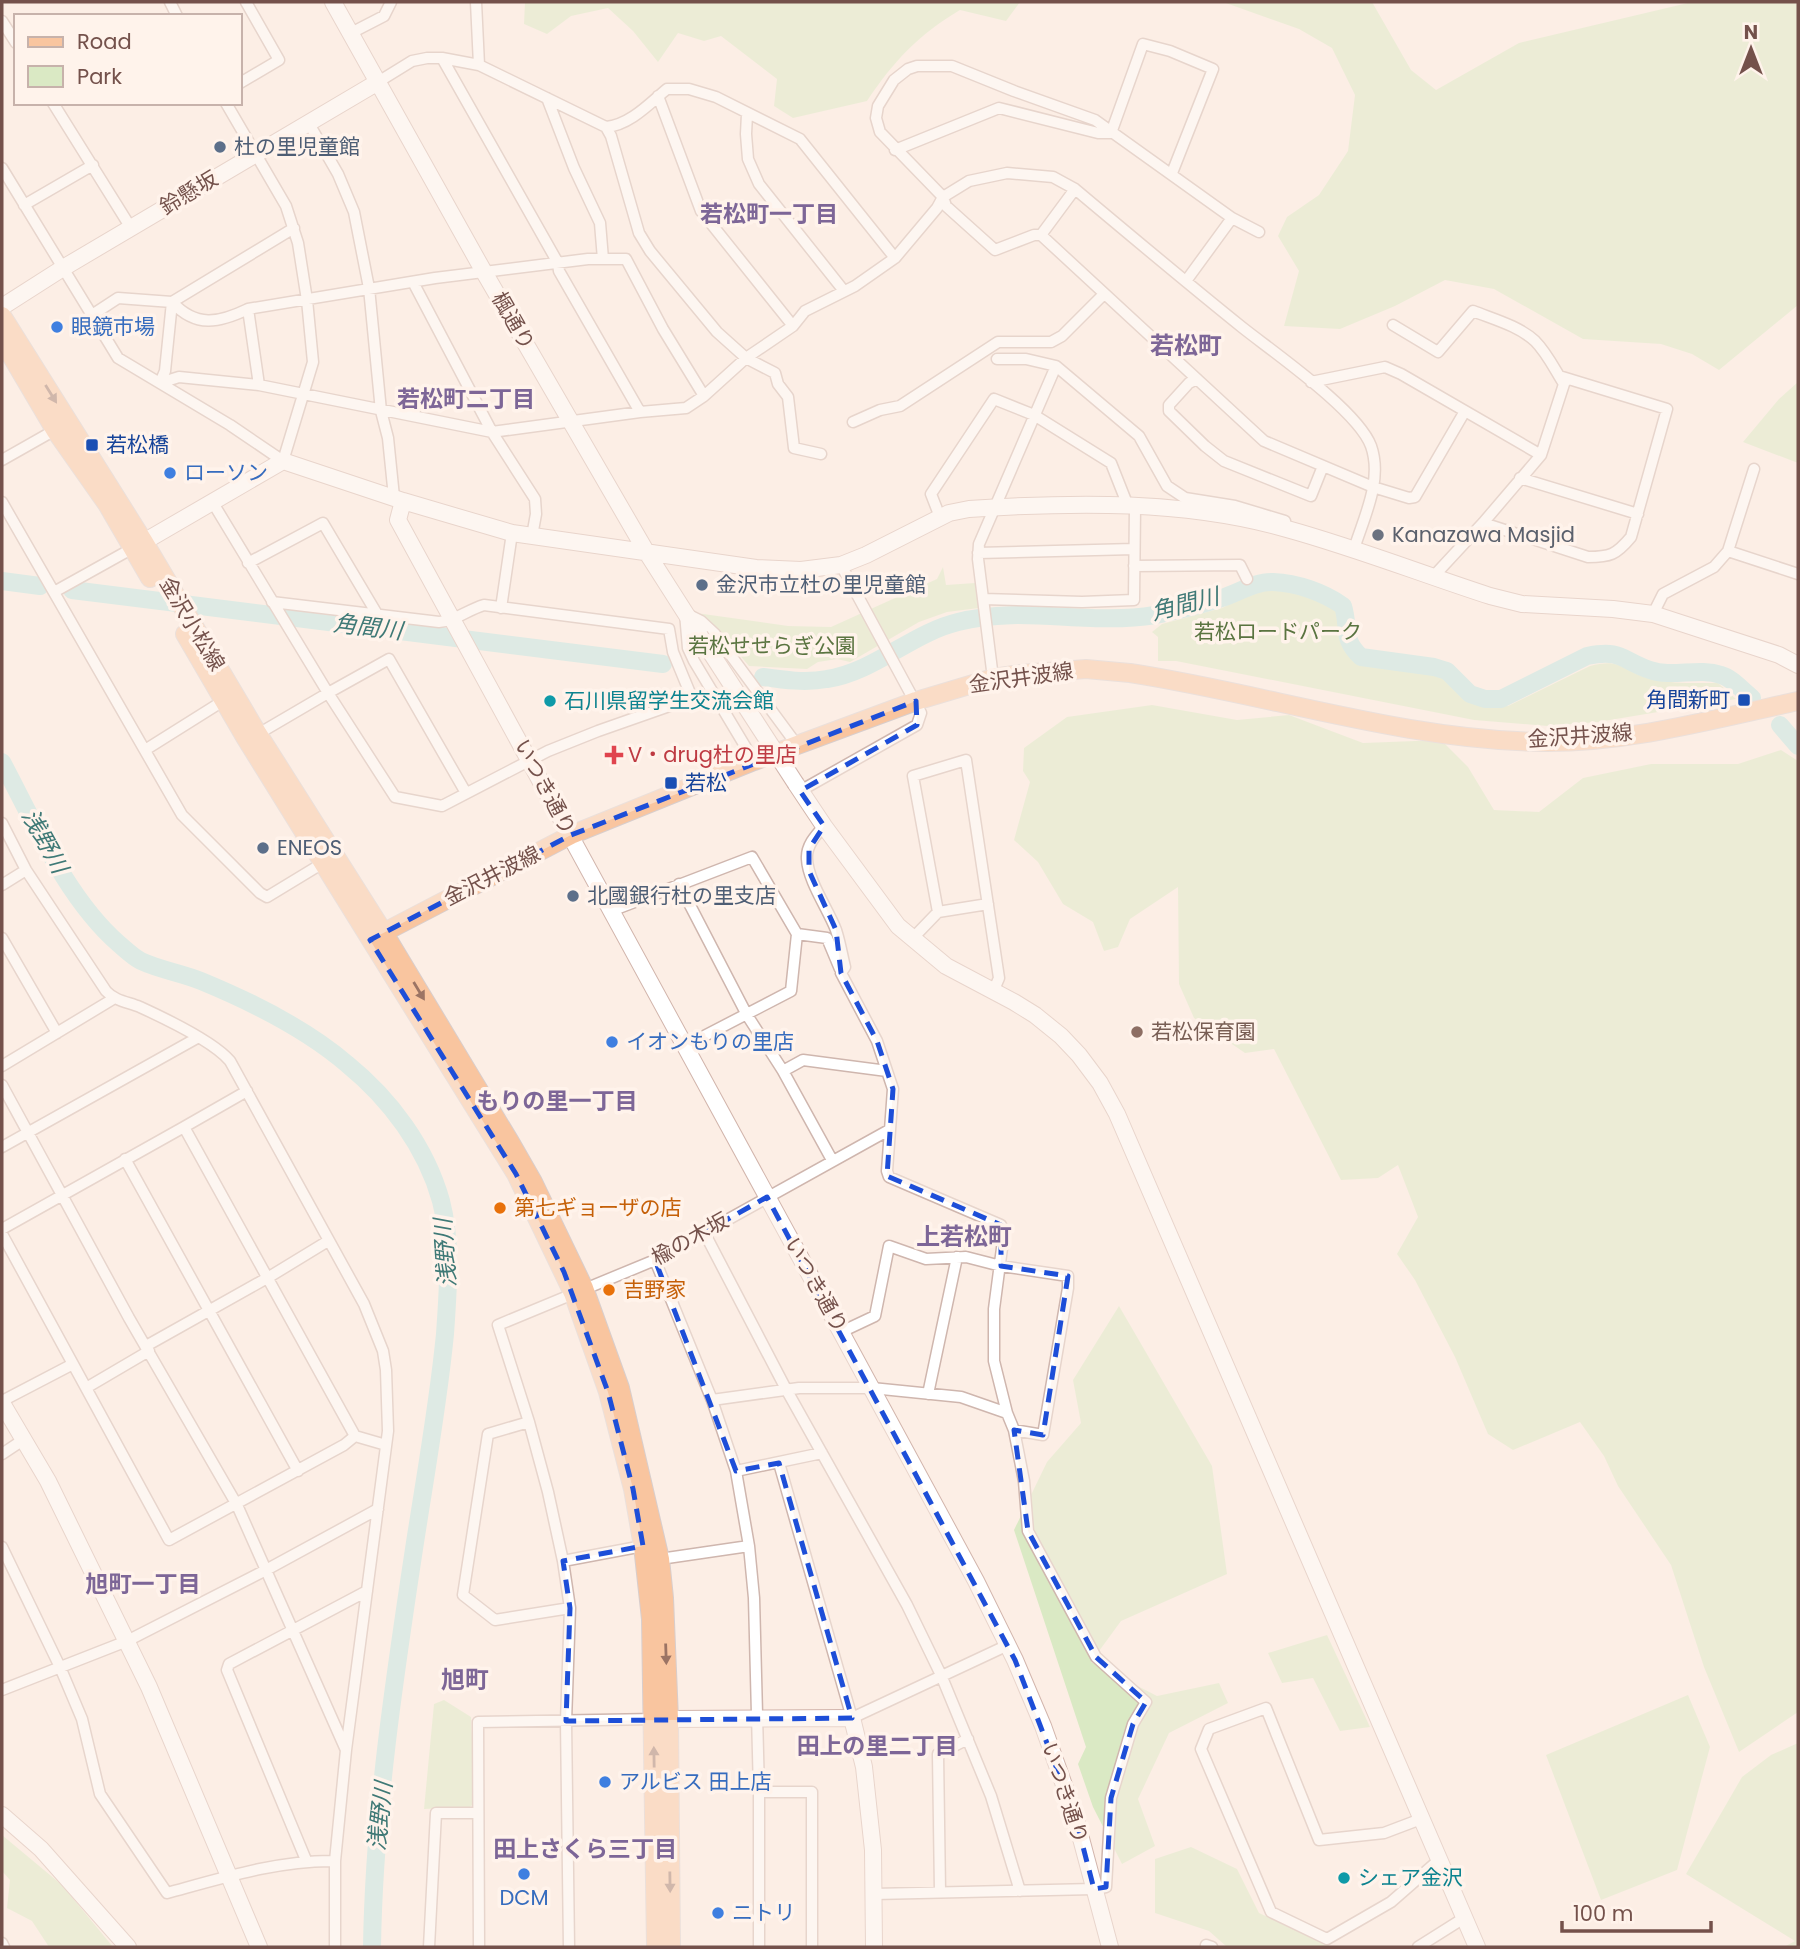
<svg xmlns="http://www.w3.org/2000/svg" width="1800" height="1949" viewBox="0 0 1800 1949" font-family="Poppins,'Noto Sans JP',sans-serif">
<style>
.green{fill:#dae9c4}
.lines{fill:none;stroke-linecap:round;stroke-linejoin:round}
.river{stroke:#bae5e2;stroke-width:18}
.street-casing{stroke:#cfb6ae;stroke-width:13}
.secondary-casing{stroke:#d2b5ac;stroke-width:18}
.primary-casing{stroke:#d8cecd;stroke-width:20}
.street{stroke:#fff;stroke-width:10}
.secondary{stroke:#fff;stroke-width:16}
.primary{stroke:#f9c59f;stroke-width:18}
.secondary-bridge-casing{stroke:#d2b5ac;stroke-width:18;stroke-linecap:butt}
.secondary-bridge{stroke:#fff;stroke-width:16}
.oneway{fill:#9c7464}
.marked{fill:none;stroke:#1d4ed8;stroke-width:5;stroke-dasharray:14 9;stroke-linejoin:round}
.service-dot{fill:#5c6f8a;stroke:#fff3eb;stroke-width:2.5}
.shop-dot{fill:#3f7fe0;stroke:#fff3eb;stroke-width:2.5}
.transit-dot{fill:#1a4fb4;stroke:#fff3eb;stroke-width:2.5}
.worship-dot{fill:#6b7280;stroke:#fff3eb;stroke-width:2.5}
.culture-dot{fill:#0f9aa8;stroke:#fff3eb;stroke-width:2.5}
.health-dot{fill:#e0444e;stroke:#fff3eb;stroke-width:2.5}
.education-dot{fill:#8d6e63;stroke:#fff3eb;stroke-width:2.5}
.food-dot{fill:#e8710a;stroke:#fff3eb;stroke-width:2.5}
.labels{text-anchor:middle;stroke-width:7;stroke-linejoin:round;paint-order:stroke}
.service-label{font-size:21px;fill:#4e5e75;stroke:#fff3eb;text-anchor:start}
.street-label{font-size:21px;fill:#74514b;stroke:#fff3eb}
.shop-label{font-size:21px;fill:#366cbe;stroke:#fff3eb;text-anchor:start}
.transit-label{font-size:21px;fill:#164399;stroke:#fff3eb;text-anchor:start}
.worship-label{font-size:21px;fill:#5b616d;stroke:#fff3eb;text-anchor:start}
.park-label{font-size:21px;fill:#5a7440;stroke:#fff3eb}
.culture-label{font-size:21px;fill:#0d838f;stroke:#fff3eb;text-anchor:start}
.health-label{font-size:21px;fill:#be3a42;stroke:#fff3eb;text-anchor:start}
.education-label{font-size:21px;fill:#785e54;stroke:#fff3eb;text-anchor:start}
.food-label{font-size:21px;fill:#c56008;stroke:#fff3eb;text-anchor:start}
.neighbourhood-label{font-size:23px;font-weight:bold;fill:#7d6697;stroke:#fff3eb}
.water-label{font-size:23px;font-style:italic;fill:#3f7976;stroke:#fff3eb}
.quarter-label{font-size:24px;font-weight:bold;fill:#7d6697;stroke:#fff3eb}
</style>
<rect width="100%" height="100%" fill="#fceee5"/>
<path class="green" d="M 525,2 L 1020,2 L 1006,21 L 960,10 C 918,35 893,62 867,101 L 793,118 L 774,106 L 777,79 L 721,36 L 704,41 L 678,33 L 658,62 L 633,31 L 608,8 L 571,16 L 547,34 L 524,24 Z
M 1223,2 L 1372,2 L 1411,70 L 1436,90 L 1519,43 L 1692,2 L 1798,2 L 1798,305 L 1719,370 L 1692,354 L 1661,344 L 1583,339 L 1494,289 L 1445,280 L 1395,306 L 1340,329 L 1284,326 L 1299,271 L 1278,236 L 1287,217 L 1319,195 L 1348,151 L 1355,95 L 1332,48 L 1299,29 Z
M 1798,382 L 1798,463 L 1743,442 L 1779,399 Z
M 943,567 L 946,585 L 975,583 L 979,608 L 947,612 L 919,622 L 850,662 L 837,659 L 818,662 L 807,669 L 749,666 L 720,632 L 696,613 L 788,626 L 831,627 L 937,579 Z
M 1270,581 L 1320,592 L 1343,606 L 1347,620 L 1348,643 L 1361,657 L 1441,677 L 1470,702 L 1487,707 L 1508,706 L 1590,666 C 1623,657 1624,673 1652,679 C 1673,684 1696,683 1718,683 L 1736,699 L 1598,722 L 1548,726 L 1474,720 L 1176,661 L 1158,661 L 1158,637 L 1152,632 L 1162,624 L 1222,608 L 1238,600 L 1255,585 Z
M 1152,705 L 1237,720 L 1289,715 L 1363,743 L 1441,740 L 1468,767 L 1494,810 L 1539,812 L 1583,778 L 1651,764 L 1738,764 L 1781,750 L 1798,761 L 1798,1712 L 1739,1752 L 1704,1667 L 1671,1565 L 1618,1486 L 1604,1456 L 1580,1422 L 1513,1450 L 1488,1434 L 1455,1357 L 1415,1280 L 1397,1254 L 1418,1217 L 1398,1165 L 1378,1178 L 1341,1180 L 1274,1049 L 1245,1053 L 1194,1018 L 1179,984 L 1178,887 L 1130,919 L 1118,947 L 1104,951 L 1093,922 L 1063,904 L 1038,862 L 1014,840 L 1030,782 L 1023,771 L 1024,748 L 1067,717 Z
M 1119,1306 L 1212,1466 L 1227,1574 L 1121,1621 L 1091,1662 L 1157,1696 L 1219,1683 L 1228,1703 L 1169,1733 L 1138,1799 L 1155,1846 L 1122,1864 L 1093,1807 L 1078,1764 L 1086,1747 L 1014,1530 L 1047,1462 L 1081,1423 L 1073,1380 Z
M 1327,1635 L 1370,1727 L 1340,1731 L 1313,1678 L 1282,1683 L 1268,1653 Z
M 1688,1695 L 1710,1747 L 1677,1870 L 1601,1900 L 1546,1755 Z
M 444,1700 L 471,1717 L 475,1802 L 470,1807 L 424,1809 L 434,1704 Z
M 1798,1743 L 1798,1947 L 1784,1947 L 1795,1941 L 1686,1874 L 1742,1777 L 1771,1755 Z
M 2,1835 L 62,1885 L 113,1947 L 49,1947 L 32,1921 L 7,1908 L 10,1880 L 2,1871 Z
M 1191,1847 L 1237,1869 L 1259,1913 L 1332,1947 L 1227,1947 L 1209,1931 L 1155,1913 L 1155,1859 Z"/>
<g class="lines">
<path class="river" d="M 2,581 L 40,586
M 72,590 L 663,664
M 763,677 C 784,680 806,683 827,679 C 874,672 912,633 958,622 C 1023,605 1089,626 1155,615 C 1177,611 1201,605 1222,598 C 1238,593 1256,581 1273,582 C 1297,583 1323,592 1343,606 C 1350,629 1341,638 1361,657 L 1434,667 L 1447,671 L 1470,694 L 1485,699 L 1501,699 L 1587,656 C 1622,649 1621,660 1650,670 C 1673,678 1698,667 1721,675 C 1732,678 1742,690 1752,698
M 1780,725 L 1798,746
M 2,762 C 34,822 67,899 119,944 C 126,950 133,957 141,961 C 160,970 182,973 201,981 C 252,1002 305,1028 347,1064 C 390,1099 426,1147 441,1201 C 452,1243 448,1290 445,1334 C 438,1406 425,1477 414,1549 C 394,1681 374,1814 372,1947"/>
<defs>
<path id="street" d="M 170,2 L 177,16
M 476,2 L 479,65
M 2,21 L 16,43
M 351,33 L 384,16 L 391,2
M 442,58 L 558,263 L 559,271 L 640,412
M 378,82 L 412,61 L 427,58 L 442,58 L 479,65 L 606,127 C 630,125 650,103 667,89 L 689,89 L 716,97 L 800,139 L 895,258
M 240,83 L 279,60 L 246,2
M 658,96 L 701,211 L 793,326
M 547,98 L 574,168 L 600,223 L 603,259
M 53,103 L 131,228
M 747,114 L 746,134 L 748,159 L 759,184 L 844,291
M 308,122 L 338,174 L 354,212 L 369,288 L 381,411 L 388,438 L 394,497
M 606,127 L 611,136 L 639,233 L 650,251 L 717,332 L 746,358 L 775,373 L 778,384 L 788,397 L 794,448 L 821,454
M 1111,133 L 1143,44 L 1170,51 L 1213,69 L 1172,173
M 895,150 L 999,108 L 1098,133 L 1111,133
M 2,168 L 118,358 L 230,425 L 283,461 L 313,362 L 307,300 L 298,243 L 286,206 L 226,103
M 24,205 L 93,165
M 1259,232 L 1232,218 L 1095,120 L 1014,91 L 952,66 L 917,66 L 908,69 L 894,80 L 878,106 L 876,118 L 880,132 L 943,197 L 946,206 L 995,250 L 1034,235 L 1041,235 L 1264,441 L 1373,487 L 1409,498 L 1415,497 L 1465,411
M 1041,235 L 1075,189
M 1186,281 L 1232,218
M 413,282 L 492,432 L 535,499 L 536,514 L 532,536
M 172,302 C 196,328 219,323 248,309 L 435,278 L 588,259 L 626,259 L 663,329 L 704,396
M 248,309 L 259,385
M 92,315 L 118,298 L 172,302 L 294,228
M 1393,325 L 1438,352 L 1473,311 C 1493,319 1519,326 1535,341 C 1547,353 1555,370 1564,384 L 1541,455 L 1483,523 L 1432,578
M 997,359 L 1026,359 L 1056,366 L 1139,436 L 1167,486 L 1185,498 L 1235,506 L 1285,521
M 1197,379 L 1189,383 L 1169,405 L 1169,411 L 1205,446 L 1224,461 L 1311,496 L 1323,466
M 1311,382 L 1385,367 L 1401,374 L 1541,455
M 160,383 L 179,377 L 259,385 L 492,432 L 640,412 L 686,408 L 704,396 L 746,358 L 793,326 L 805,311 L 855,286 L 895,258 L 937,208 L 943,197 L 969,181 L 1007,173 L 1053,177 L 1075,189 C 1131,236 1187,283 1243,328 C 1276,354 1358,411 1371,446 C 1383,480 1364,517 1354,549
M 160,383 L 165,371 L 172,302
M 853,422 L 880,410 L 900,406 L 998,342 L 1051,342 L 1062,336 L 1104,294
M 2,460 L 55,430
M 1520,478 L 1638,514
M 2,502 L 182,815 L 260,893 L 267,897 L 323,863
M 213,503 L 328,693 L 389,659 L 466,793
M 940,517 L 931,494 L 994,399 L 1034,415 L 1111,463 L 1128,506
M 1483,523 L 1588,557 C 1610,557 1616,555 1631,537 L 1667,409 L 1559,376
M 1728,551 L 1754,469
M 978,553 L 1134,549
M 248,563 L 323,523 L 377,614
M 1134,566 L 1240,565 L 1247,579
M 54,592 L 133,548
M 983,599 L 1082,602 L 1134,600 L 1135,507
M 501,608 L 512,533
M 1653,614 L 1663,594 L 1714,567 L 1728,551 L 1798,574
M 993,678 L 978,559 L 979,544 L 1056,366
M 258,734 L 328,693 L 395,797 L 442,806 L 548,751 L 598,731 L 692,698 L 673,652 L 669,629 L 484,605 C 467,610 456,621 439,622 L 272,602
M 145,750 L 223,701
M 754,761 L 694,661 L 688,648 L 685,613 L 701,621 L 715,634 L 797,745
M 800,791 L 917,725 L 921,713 L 841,565
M 2,823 L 26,870 L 106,991 C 115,1001 128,1002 140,1007 C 164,1018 214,1042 230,1061 L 364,1304 L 383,1351 L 386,1370 L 388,1431 L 346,1750 L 335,1861 L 335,1947
M 824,826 C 815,836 806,846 807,859 C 808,881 828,909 836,930 C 840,942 842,955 845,967 L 841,973 L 877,1041 L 893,1089 L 887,1171 L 889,1177 L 1001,1225 L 1004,1233 L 994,1309 L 994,1361 L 1007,1413 L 1014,1430 L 1024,1481 L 1028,1531 L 1096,1657 L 1146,1702 L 1133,1724 L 1111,1798 L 1106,1887 L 1094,1889 L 874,1894
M 679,884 L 747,1015 L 783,1071 L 832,1160
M 2,885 L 26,870
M 611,911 L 752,857 L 797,934 L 791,991 L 685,1046
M 938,912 L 913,776 L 966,760 L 999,978 L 993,992
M 797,934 L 827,938 L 840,969
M 2,938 L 57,1033
M 912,939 L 938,912 L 988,904
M 2,1066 L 113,999
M 783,1071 L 803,1060 L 887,1071
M 2,1085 L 129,1318 L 237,1505 L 346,1750
M 184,1127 L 247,1091
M 2,1147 L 197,1038
M 125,1159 L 298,1471
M 2,1229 L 184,1127 L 355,1436 L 386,1445
M 704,1232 L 786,1389 L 907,1605 L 941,1675 L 991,1796 L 1020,1891
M 2,1234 L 169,1540 L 344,1445 L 355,1436
M 655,1260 L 712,1400 L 736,1471 L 749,1546 L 754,1598 L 759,1792 L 759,1947
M 841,1332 L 875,1316 L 889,1246 L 926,1259 L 966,1257 L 1001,1266 L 1068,1276 L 1068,1288 L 1043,1435 L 1014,1430
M 146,1346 L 269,1277 L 328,1241
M 86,1388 L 149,1351
M 928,1394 L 957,1257
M 712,1400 L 799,1388 L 872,1388 L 961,1397 L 1007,1413
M 2,1401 L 73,1364
M 529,1422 L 488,1434 L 463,1595 L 495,1620 L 570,1608
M 2,1454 L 23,1440
M 779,1463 L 852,1718 L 1008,1645
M 736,1471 L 822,1453
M 2,1547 L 60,1667 L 82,1719 L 100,1794 L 167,1893 C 222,1878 279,1860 335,1861
M 660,1559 L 749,1546
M 563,1561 L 643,1546
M 2,1690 L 127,1641 L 266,1570 L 378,1509
M 759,1792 L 812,1792 L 812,1947
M 1421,1819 L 1384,1833 L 1319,1840 L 1266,1708 L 1209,1729 L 1201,1749 L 1271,1912 L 1327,1939 L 1391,1902 L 1439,1860
M 306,1860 L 227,1670 L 229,1664 L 367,1591
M 940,1891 L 938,1754 L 968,1739
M 2,1943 L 4,1947
M 429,1947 L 436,1813 L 478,1813
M 479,1947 L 478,1722 L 656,1719
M 569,1947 L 566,1721 L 570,1608 L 563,1561 L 548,1492 L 529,1422 L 498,1325 L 655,1260 L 889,1130
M 1207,1947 L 1206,1945 L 1212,1947
M 1418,1947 L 1464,1918"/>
<path id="secondary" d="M 333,2 L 484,272 L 647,553 L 700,636
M 2,307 L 63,268 L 378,82
M 403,501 L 512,533 L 756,568 L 801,570 L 841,565 L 866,555 L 949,513 L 969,509 C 1074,502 1186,500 1287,529 C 1356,548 1422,574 1490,596 L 1522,604 L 1613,609 L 1653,614 L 1779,655 L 1798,665
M 135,547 L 283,461 L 403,501 L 398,520 L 841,1332 L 976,1581 L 1015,1660 L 1043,1726 L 1075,1816 L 1110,1947
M 796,784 L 824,826 L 898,926 L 946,966 L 1014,1002 L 1035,1015 L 1061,1036 L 1079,1055 L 1100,1083 L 1117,1114 L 1477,1947
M 2,1403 L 48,1481 L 149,1687 L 259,1947
M 669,1719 L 852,1718 L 864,1767 L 873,1850 L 874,1947
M 2,1815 L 41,1849 L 128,1947"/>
<path id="primary" d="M 2,316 L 144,542 L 258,734 L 384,933 L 510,1142 L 533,1182 L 584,1288 L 620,1388 L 660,1559 L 664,1598 L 669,1719 L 671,1947
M 2,340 L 55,430 L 107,504 L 150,578
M 185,634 L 245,737 L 516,1174 L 573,1293 L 608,1392 L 633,1489 L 643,1546 L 651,1619 L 656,1947
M 373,938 L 571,835 L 754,761 L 916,701 L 993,678 L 1021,674 L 1086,669 L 1130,673 C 1267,694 1403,740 1542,742 C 1628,743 1715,719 1798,701"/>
</defs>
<use href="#street" class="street-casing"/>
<use href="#secondary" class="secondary-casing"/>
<use href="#primary" class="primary-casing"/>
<use href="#street" class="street"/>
<use href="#secondary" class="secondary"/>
<use href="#primary" class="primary"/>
<defs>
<path id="secondary-bridge" d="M 700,636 L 796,784"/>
</defs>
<use href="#secondary-bridge" class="secondary-bridge-casing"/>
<use href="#secondary-bridge" class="secondary-bridge"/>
</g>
<defs><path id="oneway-solid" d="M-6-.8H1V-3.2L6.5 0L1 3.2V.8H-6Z" transform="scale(1.75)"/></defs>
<g class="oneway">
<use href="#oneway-solid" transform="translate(51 394) rotate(58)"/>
<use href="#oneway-solid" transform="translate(419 991) rotate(59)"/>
<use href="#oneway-solid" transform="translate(666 1654) rotate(88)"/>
<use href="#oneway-solid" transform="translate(654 1757) rotate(-91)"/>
<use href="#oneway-solid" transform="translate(670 1882) rotate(89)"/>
</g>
<path d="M0 0H1800V1949H0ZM 916,701 L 917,725 L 800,791 L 824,826 L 809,849 L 809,871 L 836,930 L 841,973 L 877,1041 L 893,1089 L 887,1176 L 1001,1225 L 1001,1266 L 1068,1276 L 1043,1435 L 1014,1430 L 1028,1531 L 1096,1657 L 1146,1702 L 1133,1724 L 1111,1798 L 1106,1887 L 1094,1889 L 1075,1816 L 1015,1660 L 767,1197 L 655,1260 L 736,1471 L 779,1463 L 852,1718 L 566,1721 L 570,1608 L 563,1561 L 643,1546 L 633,1489 L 608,1392 L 564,1272 L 516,1174 L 370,940 L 571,835 Z" fill="#fceee5" fill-opacity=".55" fill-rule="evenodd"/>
<path class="marked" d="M 916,701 L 917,725 L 800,791 L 824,826 L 809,849 L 809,871 L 836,930 L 841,973 L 877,1041 L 893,1089 L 887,1176 L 1001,1225 L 1001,1266 L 1068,1276 L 1043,1435 L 1014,1430 L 1028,1531 L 1096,1657 L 1146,1702 L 1133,1724 L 1111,1798 L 1106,1887 L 1094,1889 L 1075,1816 L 1015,1660 L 767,1197 L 655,1260 L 736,1471 L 779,1463 L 852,1718 L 566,1721 L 570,1608 L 563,1561 L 643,1546 L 633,1489 L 608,1392 L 564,1272 L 516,1174 L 370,940 L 571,835 Z"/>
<g class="service-dot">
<circle cx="220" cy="147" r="7"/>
<circle cx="702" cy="585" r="7"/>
<circle cx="263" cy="848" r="7"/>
<circle cx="573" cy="896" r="7"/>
</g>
<g class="shop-dot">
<circle cx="57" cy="327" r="7"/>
<circle cx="170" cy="473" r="7"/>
<circle cx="612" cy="1042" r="7"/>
<circle cx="605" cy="1782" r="7"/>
<circle cx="524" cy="1874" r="7"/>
<circle cx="718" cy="1913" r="7"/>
</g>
<g class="transit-dot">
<rect x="85" y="438" width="14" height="14" rx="3.5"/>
<rect x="1737" y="693" width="14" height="14" rx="3.5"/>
<rect x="664" y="776" width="14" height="14" rx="3.5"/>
</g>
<circle class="worship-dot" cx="1378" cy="535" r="7"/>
<g class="culture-dot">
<circle cx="550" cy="701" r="7"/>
<circle cx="1344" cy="1878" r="7"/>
</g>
<path class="health-dot" d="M610.5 744.5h7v7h7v7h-7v7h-7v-7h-7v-7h7z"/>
<circle class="education-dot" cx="1137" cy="1032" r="7"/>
<g class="food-dot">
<circle cx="500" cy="1208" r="7"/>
<circle cx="609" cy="1290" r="7"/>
</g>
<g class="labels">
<g class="service-label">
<text x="234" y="154">杜の里児童館</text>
<text x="716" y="592">金沢市立杜の里児童館</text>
<text x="277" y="855">ENEOS</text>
<text x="587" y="903">北國銀行杜の里支店</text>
</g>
<g class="street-label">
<text transform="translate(189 193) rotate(-31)" y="7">鈴懸坂</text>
<text transform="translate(513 321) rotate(60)" y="7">楓通り</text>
<text transform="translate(192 624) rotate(59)" y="7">金沢小松線</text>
<text transform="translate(1021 678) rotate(-8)" y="7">金沢井波線</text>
<text transform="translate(1580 736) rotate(-4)" y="7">金沢井波線</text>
<text transform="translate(545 787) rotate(62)" y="7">いつき通り</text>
<text transform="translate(492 876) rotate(-27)" y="7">金沢井波線</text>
<text transform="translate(690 1239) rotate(-29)" y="7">楡の木坂</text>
<text transform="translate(816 1285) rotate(61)" y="7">いつき通り</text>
<text transform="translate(1065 1793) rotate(72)" y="7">いつき通り</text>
</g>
<g class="shop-label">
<text x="71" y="334">眼鏡市場</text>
<text x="184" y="480">ローソン</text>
<text x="626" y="1049">イオンもりの里店</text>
<text x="619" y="1789">アルビス 田上店</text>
<text x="524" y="1905" text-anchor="middle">DCM</text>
<text x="732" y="1920">ニトリ</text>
</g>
<g class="transit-label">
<text x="106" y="452">若松橋</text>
<text x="1730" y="707" text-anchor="end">角間新町</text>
<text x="685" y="790">若松</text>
</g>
<g class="worship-label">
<text x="1392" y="542">Kanazawa Masjid</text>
</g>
<g class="park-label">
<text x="1278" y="639">若松ロードパーク</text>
<text x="772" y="653">若松せせらぎ公園</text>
</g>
<g class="culture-label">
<text x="564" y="708">石川県留学生交流会館</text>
<text x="1358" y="1885">シェア金沢</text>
</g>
<g class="health-label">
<text x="628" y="762">V・drug杜の里店</text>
</g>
<g class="education-label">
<text x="1151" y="1039">若松保育園</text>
</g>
<g class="food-label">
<text x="514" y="1215">第七ギョーザの店</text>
<text x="623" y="1297">吉野家</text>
</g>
<g class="neighbourhood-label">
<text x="769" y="222">若松町一丁目</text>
<text x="466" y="407">若松町二丁目</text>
<text x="557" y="1109">もりの里一丁目</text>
<text x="143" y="1592">旭町一丁目</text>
<text x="877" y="1754">田上の里二丁目</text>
<text x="585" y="1857">田上さくら三丁目</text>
</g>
<g class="water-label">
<text transform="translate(1185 604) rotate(-14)" y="8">角間川</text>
<text transform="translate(368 627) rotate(7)" y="8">角間川</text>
<text transform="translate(45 841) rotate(61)" y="8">浅野川</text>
<text transform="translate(445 1253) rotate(-94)" y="8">浅野川</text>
<text transform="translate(380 1816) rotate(-84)" y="8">浅野川</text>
</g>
<g class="quarter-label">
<text x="1186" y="354">若松町</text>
<text x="964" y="1245">上若松町</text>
<text x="465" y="1688">旭町</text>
</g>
</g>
<rect width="1800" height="1949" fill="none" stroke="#74514b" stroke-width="7"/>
<rect x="14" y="14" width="228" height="91" fill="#fff3eb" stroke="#c7b2ab" stroke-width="2"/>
<rect x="28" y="37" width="35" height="10" fill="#f9c59f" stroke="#c7b2ab" stroke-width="2"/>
<text x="77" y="49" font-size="21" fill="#74514b">Road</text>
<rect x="28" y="66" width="35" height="21" fill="#dae9c4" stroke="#c7b2ab" stroke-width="2"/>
<text x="77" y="84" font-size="21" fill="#74514b">Park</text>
<g transform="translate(1751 49)" stroke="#fff3eb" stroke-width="5" paint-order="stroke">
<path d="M0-5L12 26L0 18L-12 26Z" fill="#74514b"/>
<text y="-10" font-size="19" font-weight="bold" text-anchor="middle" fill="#74514b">N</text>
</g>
<path d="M1562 1921v10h149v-10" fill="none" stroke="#74514b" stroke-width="3.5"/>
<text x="1573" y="1921" font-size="21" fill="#74514b" stroke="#fff3eb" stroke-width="5" paint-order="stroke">100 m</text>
</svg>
